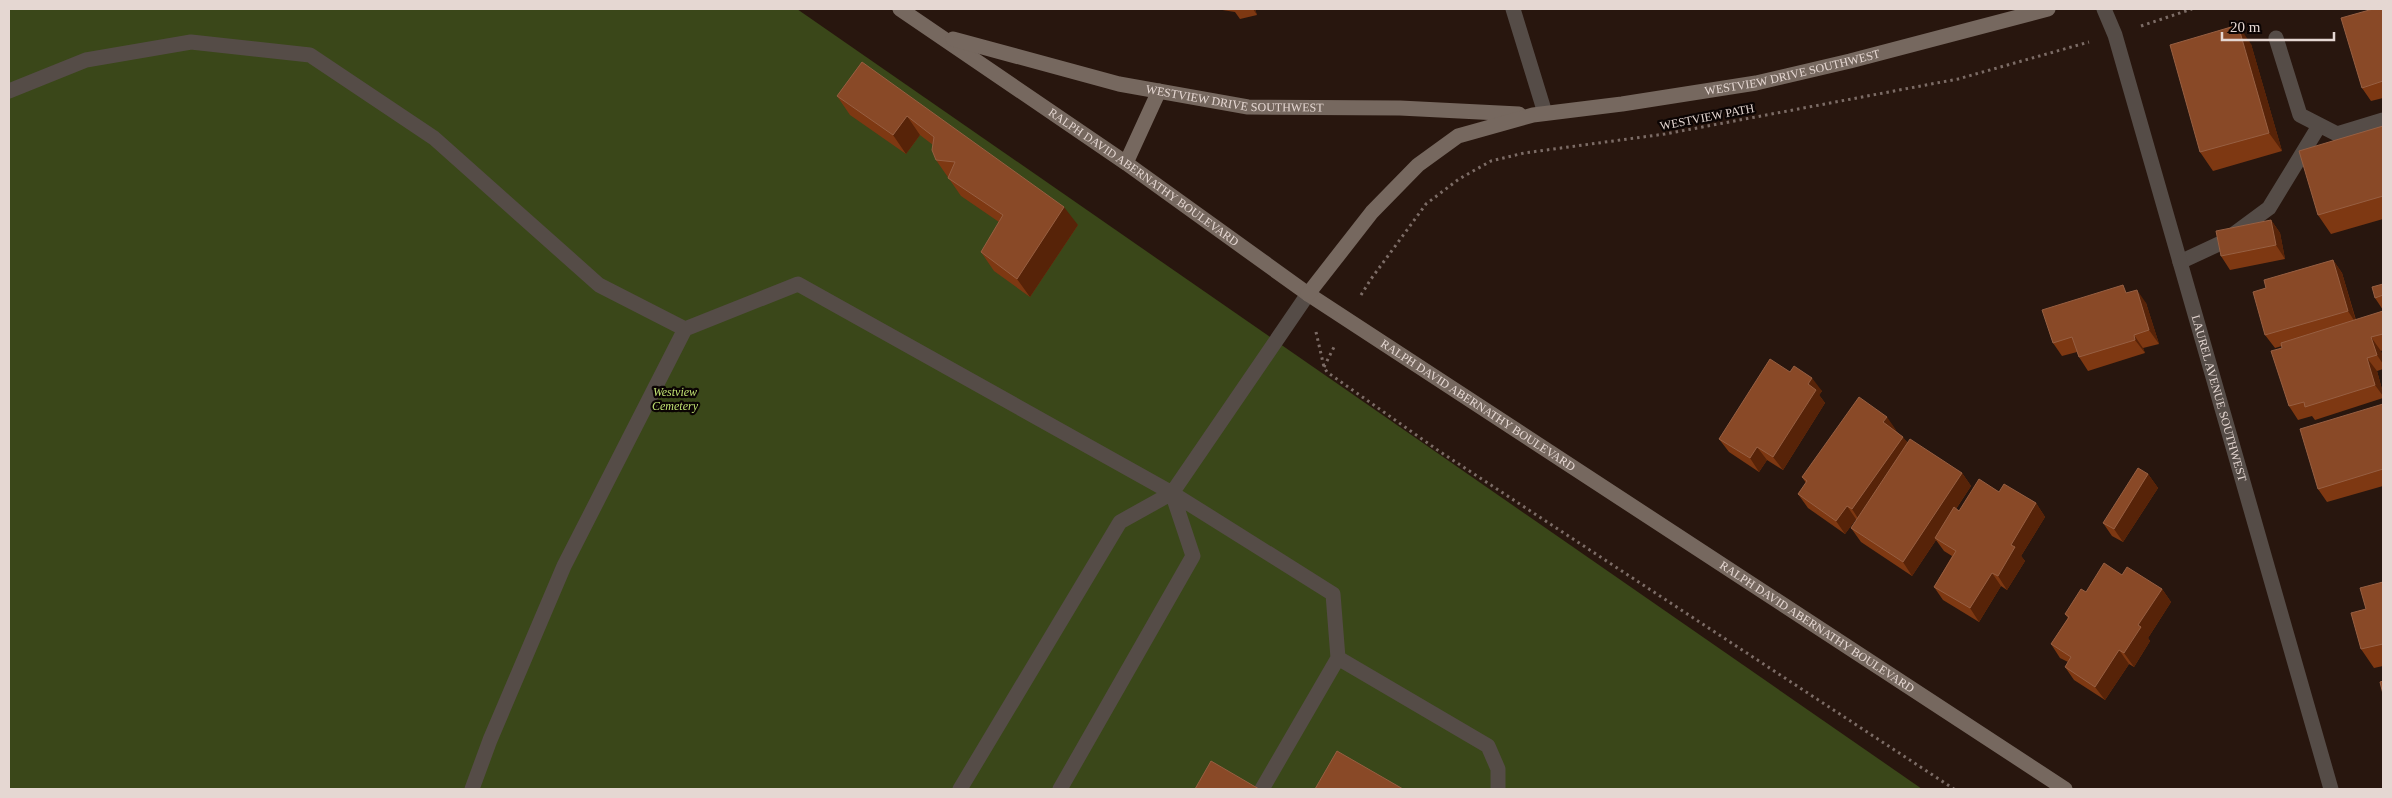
<svg xmlns="http://www.w3.org/2000/svg" width="2392" height="798" viewBox="0 0 2392 798" font-family="Georgia,serif">
<style>
.green{fill:#3a4719}
.lines{fill:none;stroke-linecap:round;stroke-linejoin:round}
.path{stroke:#7c6c66;stroke-width:3;stroke-dasharray:2.5 4;stroke-linecap:butt}
.lane{stroke:#554c47;stroke-width:15}
.street{stroke:#554c47;stroke-width:15}
.secondary{stroke:#76685f;stroke-width:15}
.wall{fill:#7e3812}
.shaded-wall{fill:#572308}
.building{fill:#894927;stroke:#975f42}
.labels{text-anchor:middle;stroke-width:4.5;stroke-linejoin:round;paint-order:stroke}
.street-label{font-size:12px;fill:#e5d7d2;stroke:#0b0403}
.park-label{font-size:12px;font-style:italic;fill:#c0e172;stroke:#0b0403}
</style>
<rect width="100%" height="100%" fill="#28160e"/>
<path class="green" d="M 9,9 L 797,9 L 1922,789 L 9,789 Z"/>
<g class="lines">
<path class="path" d="M 2141,26 L 2192,9
M 1361,295 L 1371,279 L 1426,204 L 1459,179 L 1491,161 L 1524,153 L 1665,134 L 1958,79 L 2089,42
M 1316,332 L 1324,367 L 1327,372 L 1439,451 L 1954,789
M 1324,367 L 1335,345"/>
<path class="lane" d="M 1513,9 L 1545,113
M 2276,38 L 2300,115 L 2337,134 L 2383,120
M 9,91 L 86,60 L 191,42 L 310,55 L 434,138 L 599,285 L 685,329
M 2180,262 L 2223,242 L 2269,208 L 2319,126
M 1172,493 L 1308,294
M 1338,658 L 1488,746 L 1498,769 L 1498,789
M 472,789 L 490,740 L 564,566 L 685,329 L 798,284 L 1172,493 L 1333,594 L 1338,658 L 1262,789
M 960,789 L 1120,522 L 1172,493 L 1193,556 L 1060,789"/>
<path class="street" id="s1" d="M 2104,9 L 2115,35 L 2331,789"/>
<g class="secondary">
<path id="s2" d="M 900,9 L 1126,163 L 1308,294 L 2065,789"/>
<path id="s3" d="M 953,39 L 1119,84 L 1248,107 L 1400,108 L 1519,114"/>
<path d="M 1126,163 L 1159,91"/>
<path id="s4" d="M 1308,294 L 1372,212 L 1418,165 L 1458,136 L 1533,115 L 1622,104 L 1756,83 L 1850,61 L 2048,9"/>
</g>
</g>
<path class="wall" d="M 1216,9 L 1255,9 L 1257,15 L 1240,19 L 1235,12 Z
M 2383,9 L 2383,98 L 2371,101 L 2362,88 Z
M 2251,44 L 2282,151 L 2213,171 L 2200,152 Z
M 862,62 L 1078,225 L 1030,297 L 994,271 L 981,252 L 999,222 L 961,196 L 936,160 L 933,145 L 920,135 L 906,154 L 850,115 L 837,96 Z
M 2383,126 L 2383,219 L 2331,234 L 2318,215 Z
M 2271,220 L 2280,233 L 2285,259 L 2230,270 L 2221,256 Z
M 2333,260 L 2342,273 L 2356,320 L 2383,311 L 2383,350 L 2381,351 L 2383,359 L 2383,369 L 2377,371 L 2383,393 L 2383,398 L 2315,420 L 2312,416 L 2298,420 L 2289,406 L 2282,346 L 2275,348 L 2265,335 L 2266,288 Z
M 2383,284 L 2383,310 L 2375,298 Z
M 2128,292 L 2146,303 L 2159,344 L 2143,348 L 2145,353 L 2088,371 L 2079,357 L 2077,352 L 2062,356 L 2053,343 Z
M 1790,372 L 1822,391 L 1819,395 L 1825,403 L 1783,470 L 1767,460 L 1759,472 L 1729,452 L 1719,439 Z
M 2383,404 L 2383,486 L 2327,502 L 2318,489 Z
M 1896,430 L 1896,431 L 1908,443 L 1962,473 L 1971,486 L 1956,509 L 1959,511 L 1999,492 L 2036,503 L 2045,517 L 2021,556 L 2025,561 L 2007,590 L 2001,586 L 1979,622 L 1943,600 L 1934,587 L 1952,556 L 1944,551 L 1936,540 L 1912,576 L 1861,542 L 1851,528 L 1857,520 L 1856,519 L 1845,534 L 1808,508 L 1798,494 L 1806,483 L 1802,477 Z
M 2148,474 L 2158,488 L 2123,542 L 2112,536 L 2103,523 Z
M 2122,575 L 2162,589 L 2171,602 L 2148,638 L 2150,641 L 2134,667 L 2129,664 L 2105,700 L 2074,680 L 2065,667 L 2068,662 L 2060,658 L 2051,644 L 2068,618 L 2065,614 L 2086,592 Z
M 2383,582 L 2383,666 L 2374,668 L 2361,649 L 2366,609 Z"/>
<path class="shaded-wall" d="M 1253,9 L 1255,9 L 1257,15 Z
M 2238,25 L 2251,44 L 2282,151 L 2269,133 Z
M 907,116 L 920,135 L 906,154 L 893,135 Z
M 1064,207 L 1078,225 L 1030,297 L 1017,279 Z
M 2271,220 L 2280,233 L 2285,259 L 2276,245 Z
M 2333,260 L 2342,273 L 2357,325 L 2348,311 Z
M 2137,290 L 2146,303 L 2159,344 L 2149,330 Z
M 2134,335 L 2143,348 L 2145,353 L 2135,340 Z
M 2371,337 L 2381,351 L 2383,359 L 2383,364 L 2377,355 Z
M 2367,358 L 2377,371 L 2383,393 L 2383,396 L 2375,385 Z
M 1812,378 L 1822,391 L 1819,395 L 1825,403 L 1783,470 L 1773,457 L 1808,384 Z
M 1887,417 L 1896,430 L 1893,436 L 1883,422 Z
M 1903,437 L 1913,450 L 1861,523 L 1852,509 Z
M 1757,447 L 1767,460 L 1759,472 L 1750,458 Z
M 1962,473 L 1971,486 L 1936,539 L 1935,538 L 1936,540 L 1912,576 L 1903,562 Z
M 2148,474 L 2158,488 L 2123,542 L 2114,529 Z
M 2036,503 L 2045,517 L 2021,556 L 2025,561 L 2007,590 L 1998,576 L 2011,545 Z
M 1847,506 L 1856,519 L 1845,534 L 1836,521 Z
M 1992,573 L 2001,586 L 1979,622 L 1970,608 Z
M 2162,589 L 2171,602 L 2148,638 L 2150,641 L 2134,667 L 2124,653 L 2138,625 Z
M 2119,650 L 2129,664 L 2105,700 L 2095,687 Z"/>
<path class="building" d="M 2373,9 L 2383,9 L 2383,81 L 2362,88 L 2341,18 Z
M 2238,25 L 2269,133 L 2200,152 L 2170,45 Z
M 862,62 L 1064,207 L 1017,279 L 981,252 L 1003,215 L 948,178 L 955,162 L 936,160 L 932,150 L 934,137 L 907,116 L 893,135 L 837,96 Z
M 2383,126 L 2383,196 L 2318,215 L 2299,151 Z
M 2271,220 L 2276,245 L 2221,256 L 2216,231 Z
M 2333,260 L 2348,311 L 2265,335 L 2253,292 L 2266,288 L 2264,280 Z
M 2383,284 L 2383,295 L 2375,298 L 2372,287 Z
M 2123,285 L 2126,293 L 2137,290 L 2149,330 L 2134,335 L 2135,340 L 2079,357 L 2072,337 L 2053,343 L 2042,310 Z
M 2383,311 L 2383,334 L 2371,337 L 2377,355 L 2367,358 L 2375,385 L 2305,407 L 2304,402 L 2289,406 L 2271,351 L 2282,348 L 2281,343 Z
M 1770,359 L 1790,372 L 1794,366 L 1812,378 L 1808,384 L 1816,390 L 1773,457 L 1757,447 L 1750,458 L 1719,439 Z
M 1859,397 L 1887,417 L 1883,422 L 1903,437 L 1852,509 L 1847,506 L 1836,521 L 1798,494 L 1807,481 L 1802,477 Z
M 2383,404 L 2383,469 L 2318,489 L 2300,429 Z
M 1910,439 L 1962,473 L 1903,562 L 1851,528 Z
M 2138,468 L 2148,474 L 2114,529 L 2103,523 Z
M 1979,479 L 1999,492 L 2004,484 L 2036,503 L 2011,545 L 2015,547 L 1998,576 L 1992,573 L 1970,608 L 1934,587 L 1956,551 L 1935,538 L 1954,507 L 1959,511 Z
M 2104,563 L 2122,575 L 2127,567 L 2162,589 L 2138,625 L 2141,627 L 2124,653 L 2119,650 L 2095,687 L 2065,667 L 2071,657 L 2051,644 L 2069,617 L 2065,614 L 2081,589 L 2086,592 Z
M 2383,582 L 2383,644 L 2361,649 L 2351,613 L 2366,609 L 2360,588 Z
M 2383,681 L 2383,694 L 2380,682 Z
M 1337,751 L 1403,789 L 1315,789 Z
M 1211,761 L 1259,789 L 1195,789 Z"/>
<g class="labels">
<g class="street-label">
<text dy="4" stroke="none"><textPath href="#s4" startOffset="560">WESTVIEW DRIVE SOUTHWEST</textPath></text>
<text dy="4" stroke="none"><textPath href="#s3" startOffset="289">WESTVIEW DRIVE SOUTHWEST</textPath></text>
<text transform="translate(1707 117) rotate(-11)" y="4">WESTVIEW PATH</text>
<text dy="4" stroke="none"><textPath href="#s2" startOffset="296">RALPH DAVID ABERNATHY BOULEVARD</textPath></text>
<text dy="4" stroke="none"><textPath href="#s1" startOffset="406">LAUREL AVENUE SOUTHWEST</textPath></text>
<text dy="4" stroke="none"><textPath href="#s2" startOffset="701">RALPH DAVID ABERNATHY BOULEVARD</textPath></text>
<text dy="4" stroke="none"><textPath href="#s2" startOffset="1106">RALPH DAVID ABERNATHY BOULEVARD</textPath></text>
</g>
<g class="park-label">
<text x="675" y="396">Westview<tspan x="675" dy="14">Cemetery</tspan></text>
</g>
</g>
<rect width="2392" height="798" fill="none" stroke="#e5d7d2" stroke-width="20"/>
<path d="M2222 32v8h112v-8" fill="none" stroke="#e5d7d2" stroke-width="2.5"/>
<text x="2230" y="32" font-size="15" fill="#e5d7d2" stroke="#0b0403" stroke-width="4" paint-order="stroke">20 m</text>
</svg>
